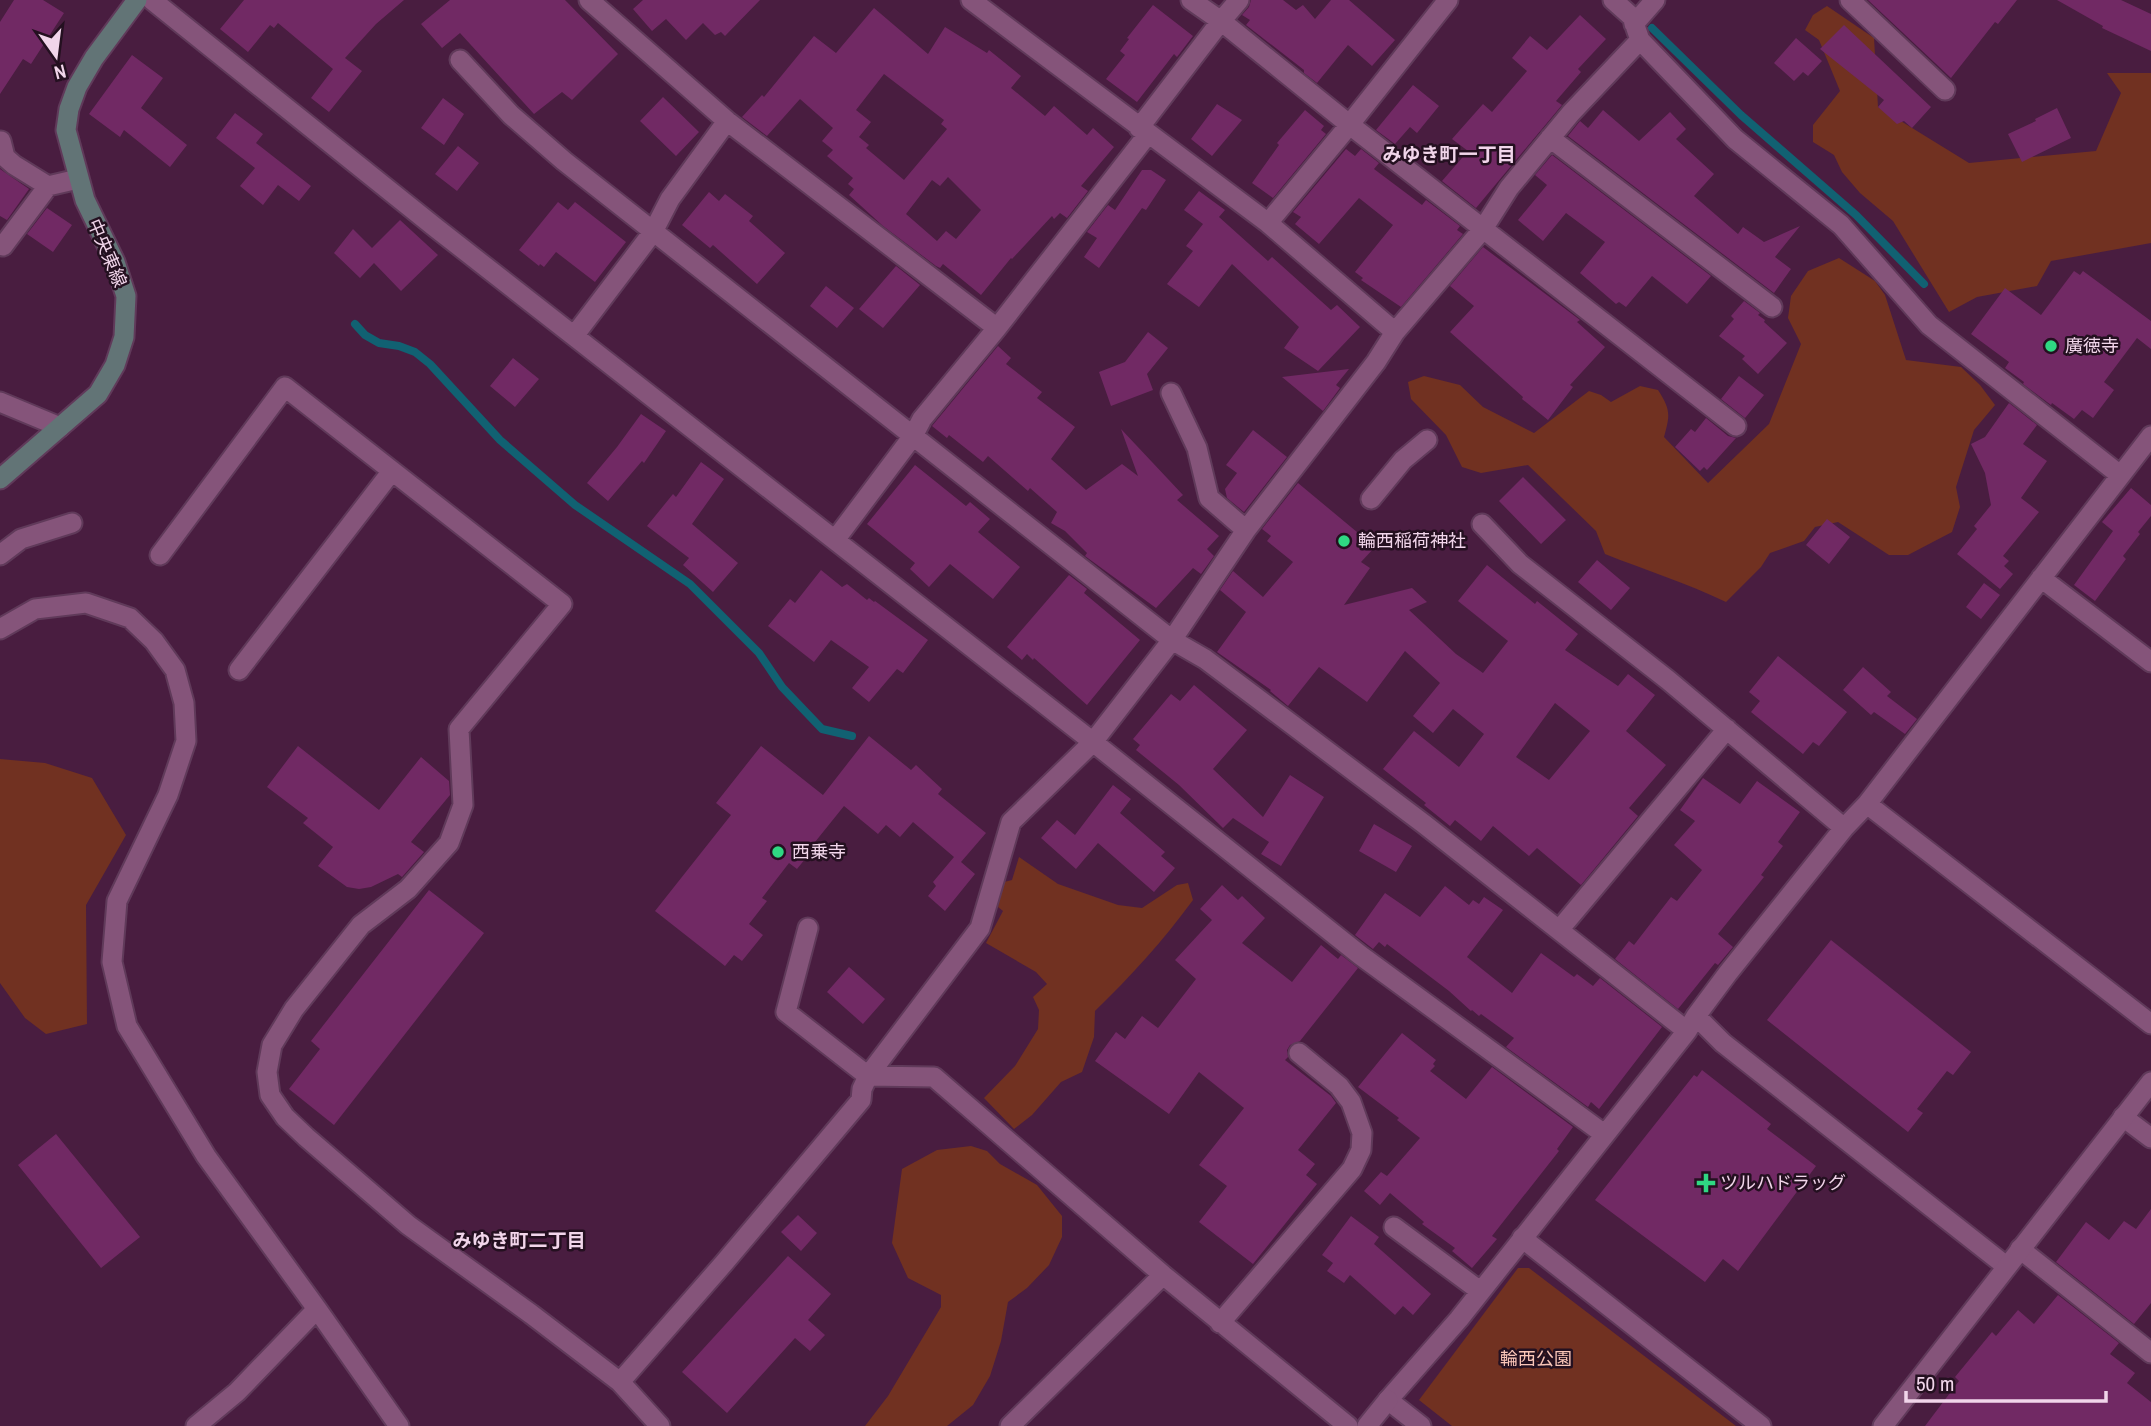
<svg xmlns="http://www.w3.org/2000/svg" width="2151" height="1426" viewBox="0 0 2151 1426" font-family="'Archivo Narrow','Noto Sans JP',sans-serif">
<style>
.green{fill:#713121}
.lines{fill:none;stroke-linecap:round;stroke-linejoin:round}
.stream{stroke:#116172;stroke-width:8}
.building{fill:#712964;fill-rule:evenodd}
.minor-casing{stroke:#603a5a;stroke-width:23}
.tertiary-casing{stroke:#603a5a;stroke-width:23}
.secondary-casing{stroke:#603a5a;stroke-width:23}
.minor{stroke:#85547a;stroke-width:19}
.tertiary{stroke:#85547a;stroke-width:19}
.secondary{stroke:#627476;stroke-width:19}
.poi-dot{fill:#2fd883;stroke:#241020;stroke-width:2.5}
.labels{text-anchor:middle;stroke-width:5;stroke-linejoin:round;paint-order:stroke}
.street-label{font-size:18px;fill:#f1d5ea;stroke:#241020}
.poi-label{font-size:18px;fill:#f1d5ea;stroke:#241020;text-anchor:start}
.park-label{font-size:18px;fill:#fac6b8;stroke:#241020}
.neighbourhood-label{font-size:19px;font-weight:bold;fill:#f1d5ea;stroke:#241020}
</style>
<rect width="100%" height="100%" fill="#491d40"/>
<path class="green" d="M 1827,6 L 1874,38 L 1878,107 L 1969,163 L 2096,151 L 2121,93 L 2107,73 L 2151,73 L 2151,243 L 2051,261 L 2037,286 L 1977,297 L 1949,312 L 1893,221 L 1860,193 L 1842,172 L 1834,155 L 1813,142 L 1813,125 L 1840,91 L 1819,40 L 1805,30 L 1813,15 Z
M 1839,258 L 1875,281 L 1885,295 L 1906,360 L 1961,367 L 1980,385 L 1995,405 L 1974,430 L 1956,487 L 1960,507 L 1952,532 L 1908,555 L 1889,555 L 1838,522 L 1815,527 L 1804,541 L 1770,553 L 1761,567 L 1726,602 C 1687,583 1645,570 1605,554 L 1596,531 L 1528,465 L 1481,473 L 1462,467 L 1446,435 L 1411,399 L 1408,382 L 1424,376 L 1460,385 L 1483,407 L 1534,433 L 1589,391 L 1601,395 L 1611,402 L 1640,386 L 1658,390 C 1671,410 1670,415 1664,437 L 1708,483 L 1769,424 L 1801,344 L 1788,318 L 1791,296 L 1808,271 Z
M 0,759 L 45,763 L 92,778 L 126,835 L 86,905 L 87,1024 L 46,1034 L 25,1018 L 0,983 Z
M 1019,857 L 1058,884 L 1118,905 L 1142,908 L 1177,885 L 1188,883 L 1193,900 C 1163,941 1131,976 1095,1011 L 1094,1037 L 1082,1072 L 1061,1082 L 1032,1115 L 1014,1129 L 984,1098 L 1015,1066 L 1038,1029 L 1039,1010 L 1033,997 L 1047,984 L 1036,972 L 986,943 L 1003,911 L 998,907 L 1004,882 L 1012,880 Z
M 971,1146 L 987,1151 L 1000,1164 L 1037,1185 L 1062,1216 L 1062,1237 L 1049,1265 L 1027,1288 L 1008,1302 L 1001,1341 L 990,1376 L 973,1405 L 947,1426 L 865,1426 L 888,1396 L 941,1307 L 941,1295 L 908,1278 L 892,1243 L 902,1169 L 937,1150 Z
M 1518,1268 L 1529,1268 L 1736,1426 L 1452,1426 L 1419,1400 Z"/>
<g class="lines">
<path class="stream" d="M 1652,28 L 1741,115 L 1856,215 L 1924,284
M 355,324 L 365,335 L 379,343 L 399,346 L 415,352 L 430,364 L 500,440 L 575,505 L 690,584 L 759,653 L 782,687 L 822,729 L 852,736"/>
</g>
<path class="building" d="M 14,0 L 43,0 L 64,13 L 31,64 L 23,59 L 0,94 L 0,22 Z
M 244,0 L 404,0 L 376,24 L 345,58 L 362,71 L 329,112 L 311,98 L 333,69 L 278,23 L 274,28 L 270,25 L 248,52 L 220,29 Z
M 450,0 L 565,0 L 618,54 L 572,100 L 562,92 L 534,114 L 460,33 L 442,48 L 421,24 Z
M 643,0 L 760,0 L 725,36 L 721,32 L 715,35 L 703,23 L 686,40 L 666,19 L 652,31 L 633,9 Z
M 1251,0 L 1283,0 L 1296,10 L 1303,5 L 1315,19 L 1331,0 L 1349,0 L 1395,40 L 1372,66 L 1348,45 L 1317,83 L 1304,73 L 1304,70 L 1246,25 L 1250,20 L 1242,15 L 1249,7 Z
M 1868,0 L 2017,0 L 1998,24 L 1995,22 L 1951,78 Z
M 2057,0 L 2121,0 L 2151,14 L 2151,51 L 2102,28 L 2103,26 Z
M 1153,5 L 1193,36 L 1177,57 L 1174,54 L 1137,102 L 1106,79 L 1125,55 L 1120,51 L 1129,39 L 1127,38 Z
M 874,8 L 928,54 L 945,27 L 987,53 L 989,50 L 1021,76 L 1011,88 L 1045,116 L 1054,106 L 1087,135 L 1093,128 L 1114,147 L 1081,186 L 1088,191 L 1067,218 L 1060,213 L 1054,219 L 1052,216 L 1012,259 L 1011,258 L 981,295 L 943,264 L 940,268 L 936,266 L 883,226 L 849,195 L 854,189 L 848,184 L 853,178 L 827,156 L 833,150 L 822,141 L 833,128 L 800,99 L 767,136 L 742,117 L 762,95 L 764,97 L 814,36 L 836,53 ZM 884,74 L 944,120 L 941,124 L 947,129 L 904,180 L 866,148 L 869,145 L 859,137 L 871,122 L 856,110 ZM 948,177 L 981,210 L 956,239 L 946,231 L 937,241 L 906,214 L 932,180 L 940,186 Z
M 1580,15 L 1606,39 L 1578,69 L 1581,72 L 1556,101 L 1562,105 L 1476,208 L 1442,181 L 1468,151 L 1452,139 L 1483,104 L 1492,112 L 1527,71 L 1512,58 L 1530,36 L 1547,50 Z
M 1844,25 L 1931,107 L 1912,128 L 1904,121 L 1897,124 L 1878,107 L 1884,100 L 1820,49 Z
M 1796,38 L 1822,61 L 1808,76 L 1803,72 L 1794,81 L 1774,63 Z
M 132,55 L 163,78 L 141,108 L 187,145 L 170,167 L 124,130 L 120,137 L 89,114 Z
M 1413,85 L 1439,106 L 1417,133 L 1410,127 L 1395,144 L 1376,130 Z
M 663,97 L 699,132 L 676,156 L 640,121 Z
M 443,98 L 464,114 L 444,145 L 421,128 Z
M 1217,104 L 1242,120 L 1212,156 L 1191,139 Z
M 2057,108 L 2071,138 L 2022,162 L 2008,134 L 2036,121 L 2035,119 Z
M 1305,110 L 1324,126 L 1321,130 L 1326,134 L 1273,198 L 1252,183 L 1279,145 L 1277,143 Z
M 1603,110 L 1639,141 L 1670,112 L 1686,129 L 1676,139 L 1714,174 L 1694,196 L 1738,234 L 1743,227 L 1764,242 L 1800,226 L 1775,257 L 1791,269 L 1774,293 L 1568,136 L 1580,121 L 1588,128 Z
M 235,113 L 263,134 L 256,143 L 311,186 L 299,201 L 278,185 L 263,205 L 240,186 L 255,168 L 216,138 Z
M 458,146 L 479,163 L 457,191 L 435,174 Z
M 1346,149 L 1355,156 L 1361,149 L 1379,163 L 1374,169 L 1422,205 L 1426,200 L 1460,226 L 1457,230 L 1463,234 L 1401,307 L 1361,280 L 1363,278 L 1355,272 L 1393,225 L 1359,198 L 1319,244 L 1295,224 L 1301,217 L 1293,212 Z
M 1552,155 L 1711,276 L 1687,304 L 1652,276 L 1626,307 L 1619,302 L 1616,304 L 1580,273 L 1605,242 L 1566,213 L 1543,241 L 1518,220 L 1547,185 L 1535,175 Z
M 0,169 L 29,189 L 7,220 L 0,216 Z
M 1142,170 L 1151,170 L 1166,180 L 1146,210 L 1142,208 L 1099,268 L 1084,257 L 1097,238 L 1087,232 L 1108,205 L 1115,210 Z
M 1199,191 L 1225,210 L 1219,217 L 1268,261 L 1272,257 L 1331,310 L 1337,305 L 1360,327 L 1318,371 L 1284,348 L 1299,327 L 1232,264 L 1199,307 L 1167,284 L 1193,251 L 1186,246 L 1203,224 L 1184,210 Z
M 709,192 L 719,201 L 725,194 L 753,216 L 749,221 L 785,253 L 757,284 L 713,245 L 710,248 L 682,225 Z
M 558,202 L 568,210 L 575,202 L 626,242 L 595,282 L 556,252 L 544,267 L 540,264 L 539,266 L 519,250 Z
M 47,208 L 72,225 L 53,252 L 27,234 Z
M 400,220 L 438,255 L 401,291 L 374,263 L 360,278 L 334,253 L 353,229 L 372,248 Z
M 1483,247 L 1580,320 L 1577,322 L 1605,347 L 1570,385 L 1573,387 L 1548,420 L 1522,399 L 1523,397 L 1450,332 L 1474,306 L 1450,286 Z
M 896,266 L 920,285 L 883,328 L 859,309 Z
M 2074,271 L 2080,275 L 2083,271 L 2151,321 L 2151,349 L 2137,338 L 2104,382 L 2114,390 L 2093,418 L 2082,410 L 2074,419 L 2052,403 L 2051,405 L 2023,384 L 2024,382 L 2005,368 L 2009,362 L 1971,334 L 2005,288 L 2041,315 Z
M 826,286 L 854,308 L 837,328 L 810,306 Z
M 1744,301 L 1760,313 L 1758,315 L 1765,320 L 1764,322 L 1787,343 L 1758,374 L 1742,359 L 1745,356 L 1719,336 L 1734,319 L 1731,316 Z
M 1148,332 L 1168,348 L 1147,374 L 1153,390 L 1111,406 L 1099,372 L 1125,362 Z
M 998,346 L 1011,358 L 1006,364 L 1042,392 L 1037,398 L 1075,427 L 1051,459 L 1086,490 L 1122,464 L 1138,476 L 1121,429 L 1183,495 L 1177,500 L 1219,536 L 1207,549 L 1214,556 L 1201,574 L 1193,568 L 1156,608 L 1085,556 L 1087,553 L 1065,531 L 1051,523 L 1057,512 L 1030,488 L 1028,491 L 988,456 L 983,462 L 949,435 L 947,438 L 932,426 Z
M 513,358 L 539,379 L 515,407 L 490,386 Z
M 1349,369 L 1336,385 L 1340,388 L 1323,411 L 1282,377 Z
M 1739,376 L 1764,395 L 1745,418 L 1721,399 Z
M 2009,403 L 2037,425 L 2023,444 L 2047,461 L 2021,498 L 2039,512 L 2003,556 L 2009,561 L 2004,566 L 2013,574 L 2000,589 L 1957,554 L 1977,529 L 1974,526 L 1991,505 L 1985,473 L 1971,444 L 1985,437 Z
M 641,414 L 666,431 L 644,463 L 642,461 L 608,501 L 587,483 L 617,447 Z
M 1706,418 L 1728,436 L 1736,438 L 1707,470 L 1704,467 L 1700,471 L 1675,447 L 1691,429 L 1695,432 Z
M 1253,430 L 1287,457 L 1244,512 L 1227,498 L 1225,489 L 1237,473 L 1226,465 Z
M 701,462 L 724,479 L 692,524 L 738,563 L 713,592 L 683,565 L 689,558 L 647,526 L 673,494 L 676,497 Z
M 915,465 L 966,506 L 970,502 L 990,519 L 978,532 L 1020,567 L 993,599 L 950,564 L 929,587 L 910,569 L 915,563 L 867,524 Z
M 1523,477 L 1566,520 L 1541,544 L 1499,501 Z
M 1298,483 L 1375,547 L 1361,562 L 1370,568 L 1344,605 L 1412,588 L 1427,602 L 1409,610 L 1456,654 L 1483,673 L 1508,641 L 1458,601 L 1487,565 L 1535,604 L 1537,601 L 1578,634 L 1565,650 L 1618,686 L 1628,674 L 1655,695 L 1626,731 L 1666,765 L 1629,808 L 1638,816 L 1581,885 L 1537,848 L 1529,856 L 1493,826 L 1481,841 L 1455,820 L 1450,826 L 1424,805 L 1426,803 L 1383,769 L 1414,731 L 1459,767 L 1484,734 L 1453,709 L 1433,733 L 1413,716 L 1440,683 L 1405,651 L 1367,702 L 1319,667 L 1288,706 L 1270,691 L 1271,690 L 1217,652 L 1246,612 L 1220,590 L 1233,571 L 1263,597 L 1293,562 L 1267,541 L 1271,536 L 1262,529 ZM 1555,703 L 1590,731 L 1549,780 L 1516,757 Z
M 2131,488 L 2151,505 L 2151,516 L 2138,532 L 2140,534 L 2123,556 L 2126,559 L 2095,601 L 2074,585 L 2113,531 L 2102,522 Z
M 1827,519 L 1850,537 L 1829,564 L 1806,545 Z
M 1597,560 L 1630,588 L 1611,610 L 1578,582 Z
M 821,570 L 842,587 L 847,584 L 867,600 L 869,598 L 874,602 L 875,601 L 928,640 L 903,673 L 897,669 L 869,702 L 852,688 L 869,667 L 831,640 L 814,662 L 768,626 L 790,599 L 795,603 Z
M 1069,575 L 1087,589 L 1084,593 L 1140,640 L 1087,705 L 1034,658 L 1033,660 L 1027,654 L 1022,660 L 1007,647 Z
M 1984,583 L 2000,595 L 1981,619 L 1966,607 Z
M 1778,656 L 1847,712 L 1819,746 L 1813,742 L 1803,754 L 1751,712 L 1760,701 L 1749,692 Z
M 1863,667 L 1891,692 L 1887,696 L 1917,719 L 1905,734 L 1874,712 L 1871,715 L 1843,690 Z
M 1194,685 L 1247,730 L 1213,769 L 1263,817 L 1290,775 L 1324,797 L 1281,866 L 1261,854 L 1269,842 L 1233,818 L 1223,828 L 1179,785 L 1136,750 L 1140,745 L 1133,739 L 1171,694 L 1180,701 Z
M 869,736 L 911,770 L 916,765 L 942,789 L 938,794 L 986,833 L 961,862 L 975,874 L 945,911 L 928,896 L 936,886 L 933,882 L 954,857 L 913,822 L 900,837 L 886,825 L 878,834 L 844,806 L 811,847 L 814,848 L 797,869 L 789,863 L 762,898 L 767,901 L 749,924 L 763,935 L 742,961 L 734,955 L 725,966 L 655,911 L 731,815 L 716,803 L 761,746 L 823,795 Z
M 298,746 L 379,810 L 421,757 L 449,781 L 450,795 L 411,842 L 424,852 L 402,877 L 398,874 L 371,887 L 359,889 L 347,887 L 318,866 L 333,847 L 303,823 L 308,818 L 267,787 Z
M 1703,778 L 1740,804 L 1757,781 L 1800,812 L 1778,842 L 1783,846 L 1761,875 L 1764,877 L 1718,934 L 1733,947 L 1718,965 L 1715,963 L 1678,1009 L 1615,959 L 1629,941 L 1634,945 L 1671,897 L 1677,901 L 1702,870 L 1674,845 L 1695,821 L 1680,810 Z
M 1113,785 L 1131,799 L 1120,813 L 1165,852 L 1161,856 L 1175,868 L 1154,892 L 1098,843 L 1076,869 L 1041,838 L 1057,820 L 1075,835 Z
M 1374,824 L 1412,846 L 1396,872 L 1359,851 Z
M 1222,885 L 1238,900 L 1242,896 L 1265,918 L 1242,943 L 1292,982 L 1321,945 L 1338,959 L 1341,955 L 1358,968 L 1300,1041 L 1290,1045 L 1287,1050 L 1288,1057 L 1285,1060 L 1331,1096 L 1336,1103 L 1298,1150 L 1315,1164 L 1306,1175 L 1317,1184 L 1253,1264 L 1199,1222 L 1227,1186 L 1199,1165 L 1244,1108 L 1199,1072 L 1169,1114 L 1095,1061 L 1116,1032 L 1125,1039 L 1142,1016 L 1158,1028 L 1196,979 L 1175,960 L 1212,920 L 1200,909 Z
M 1445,886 L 1469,905 L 1473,900 L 1479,904 L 1484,897 L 1503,910 L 1467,957 L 1512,993 L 1541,953 L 1574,977 L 1577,974 L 1593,986 L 1600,978 L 1662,1027 L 1599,1109 L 1591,1102 L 1588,1107 L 1506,1047 L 1514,1038 L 1481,1014 L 1479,1016 L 1472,1010 L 1471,1011 L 1449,991 L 1387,944 L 1385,947 L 1379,942 L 1373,949 L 1355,935 L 1385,893 L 1420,917 Z
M 429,890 L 484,933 L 334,1125 L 289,1089 L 320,1049 L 311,1041 Z
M 1831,940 L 1971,1052 L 1953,1075 L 1947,1071 L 1917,1109 L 1923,1113 L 1908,1132 L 1767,1020 Z
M 849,967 L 885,999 L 863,1024 L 827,992 Z
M 1402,1033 L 1436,1060 L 1433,1064 L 1435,1066 L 1430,1071 L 1466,1099 L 1492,1067 L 1573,1127 L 1557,1149 L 1559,1151 L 1492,1236 L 1497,1239 L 1472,1268 L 1452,1251 L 1455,1248 L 1422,1224 L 1424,1222 L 1390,1193 L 1380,1205 L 1364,1191 L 1381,1172 L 1387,1176 L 1420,1138 L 1397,1120 L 1399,1118 L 1358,1087 Z
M 1702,1070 L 1771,1124 L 1767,1129 L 1816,1166 L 1738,1271 L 1723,1259 L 1705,1282 L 1595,1200 L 1694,1075 L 1697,1077 Z
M 56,1134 L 140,1237 L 101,1268 L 18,1165 Z
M 2151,1209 L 2151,1303 L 2134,1324 L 2056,1262 L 2086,1222 L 2109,1240 L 2124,1221 L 2136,1229 Z
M 798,1215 L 817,1233 L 801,1251 L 781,1232 Z
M 1351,1216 L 1379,1237 L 1374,1244 L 1431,1294 L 1413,1315 L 1403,1306 L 1395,1315 L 1350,1275 L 1344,1283 L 1327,1271 L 1333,1263 L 1322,1255 Z
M 788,1256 L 831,1294 L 808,1320 L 825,1335 L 810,1351 L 795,1338 L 727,1413 L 682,1372 Z
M 2058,1295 L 2119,1343 L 2110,1354 L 2135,1373 L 2127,1383 L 2151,1402 L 2151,1426 L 1925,1426 L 1959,1381 L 1955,1377 L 1992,1332 L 1996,1336 L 2018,1310 L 2034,1324 Z"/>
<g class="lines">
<defs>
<path id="minor" d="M 152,0 L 436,228 L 1093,742 L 1360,955 L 1604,1134
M 589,0 L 727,121
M 971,0 L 1268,223 L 1395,332
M 1191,0 L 1221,21 L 1350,125 L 1736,426
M 1613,0 L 1632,17 L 1640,40 L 1735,139 L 1841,225 L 1929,325 L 2120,475
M 1850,0 L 1945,90
M 1634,24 L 1655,0
M 460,60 L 511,115 L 564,161 L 1172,640 L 1205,659 L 1424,824 L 1687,1031
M 1139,128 L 1221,21 L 1239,0
M 1550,138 L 1772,307
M 1,141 L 5,157 L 14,165 L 48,186 L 78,179
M 1268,223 L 1346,129 L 1448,0
M 3,246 L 48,186
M 574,336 L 653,232 L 670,199 L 727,121 L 997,328
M 1171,393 L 1197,448 L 1209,498 L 1246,530
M 0,402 L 60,427
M 1371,499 L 1403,460 L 1427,440
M 1482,524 L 1520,564 L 1668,680 L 1844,828 L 1867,804 L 2151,436
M 835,540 L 913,436 L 922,419 L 997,328 L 1148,134
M 0,555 L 21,539 L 72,523
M 160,555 L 285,387 L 562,604 L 459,729 L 463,805 L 449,843 L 408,889 L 361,925 L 294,1009 L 272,1045 L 267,1072 L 270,1095 L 285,1117 L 306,1137 L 408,1225 L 531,1314 L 620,1382 L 660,1426
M 2041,578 L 2151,662
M 0,629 L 35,609 L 86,603 L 130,618 L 154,641 L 175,670 L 184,703 L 186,741 L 168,795 L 117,901 L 112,962 L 127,1026 L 206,1156 L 317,1309 L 399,1426
M 239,670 L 392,471
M 1867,804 L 2151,1024
M 808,928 L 786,1012 L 868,1076 L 934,1077 L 1163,1275 L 1348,1426
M 1559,930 L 1727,729
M 1696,1016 L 1723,1043 L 2006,1266
M 2123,1117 L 2151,1138
M 1394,1227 L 1480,1291
M 1522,1238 L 1761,1426
M 2020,1249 L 2151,1353
M 1220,1323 L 1352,1169 L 1361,1150 L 1362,1133 L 1351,1102 L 1339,1086 L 1299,1053
M 620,1382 L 724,1263 L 861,1100 L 862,1089 L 868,1076 L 980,928 L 1011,822 L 1093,742 L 1172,640 L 1246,530 L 1376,362 L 1395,332 L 1483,229 L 1509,188 L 1571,113 L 1640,40
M 196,1426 L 237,1392 L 317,1309
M 1010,1426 L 1163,1275
M 1421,1426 L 1388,1400 L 1459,1319 L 1687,1031 L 1696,1016 L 1728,973 L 1844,828"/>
<path id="tertiary" d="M 1367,1426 L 1388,1400
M 1883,1426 L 2151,1082"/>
<path id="secondary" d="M 0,479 L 98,394 L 115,365 L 124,337 L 126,296 L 115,262 L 85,200 L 66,130 L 69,109 L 77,87 L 94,58 L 137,0"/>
</defs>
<use href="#minor" class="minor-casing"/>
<use href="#tertiary" class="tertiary-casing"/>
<use href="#secondary" class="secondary-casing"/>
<use href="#minor" class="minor"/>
<use href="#tertiary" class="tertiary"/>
<use href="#secondary" class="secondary"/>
</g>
<g class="poi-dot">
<circle cx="2051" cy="346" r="7"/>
<circle cx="1344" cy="541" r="7"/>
<circle cx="778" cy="852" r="7"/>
<path d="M1702.5 1172.5h7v7h7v7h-7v7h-7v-7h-7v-7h7z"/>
</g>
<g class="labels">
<g class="street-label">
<text transform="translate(107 253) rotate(67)" y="6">中央東線</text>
</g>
<g class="poi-label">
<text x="2065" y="352">廣徳寺</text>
<text x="1358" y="547">輪西稲荷神社</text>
<text x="792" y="858">西乗寺</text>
<text x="1720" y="1189">ツルハドラッグ</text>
</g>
<g class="park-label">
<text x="1536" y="1365">輪西公園</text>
</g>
<g class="neighbourhood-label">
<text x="1449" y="161">みゆき町一丁目</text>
<text x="519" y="1247">みゆき町二丁目</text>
</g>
</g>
<g transform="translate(56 56) rotate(166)" stroke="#241020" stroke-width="5" paint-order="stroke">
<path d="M0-5L12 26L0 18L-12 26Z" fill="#f1d5ea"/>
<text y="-10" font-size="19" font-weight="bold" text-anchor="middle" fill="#f1d5ea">N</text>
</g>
<path d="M1906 1391v10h200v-10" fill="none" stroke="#f1d5ea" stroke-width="3.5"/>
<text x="1916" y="1391" font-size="21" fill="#f1d5ea" stroke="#241020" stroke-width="5" paint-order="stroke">50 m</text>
</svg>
